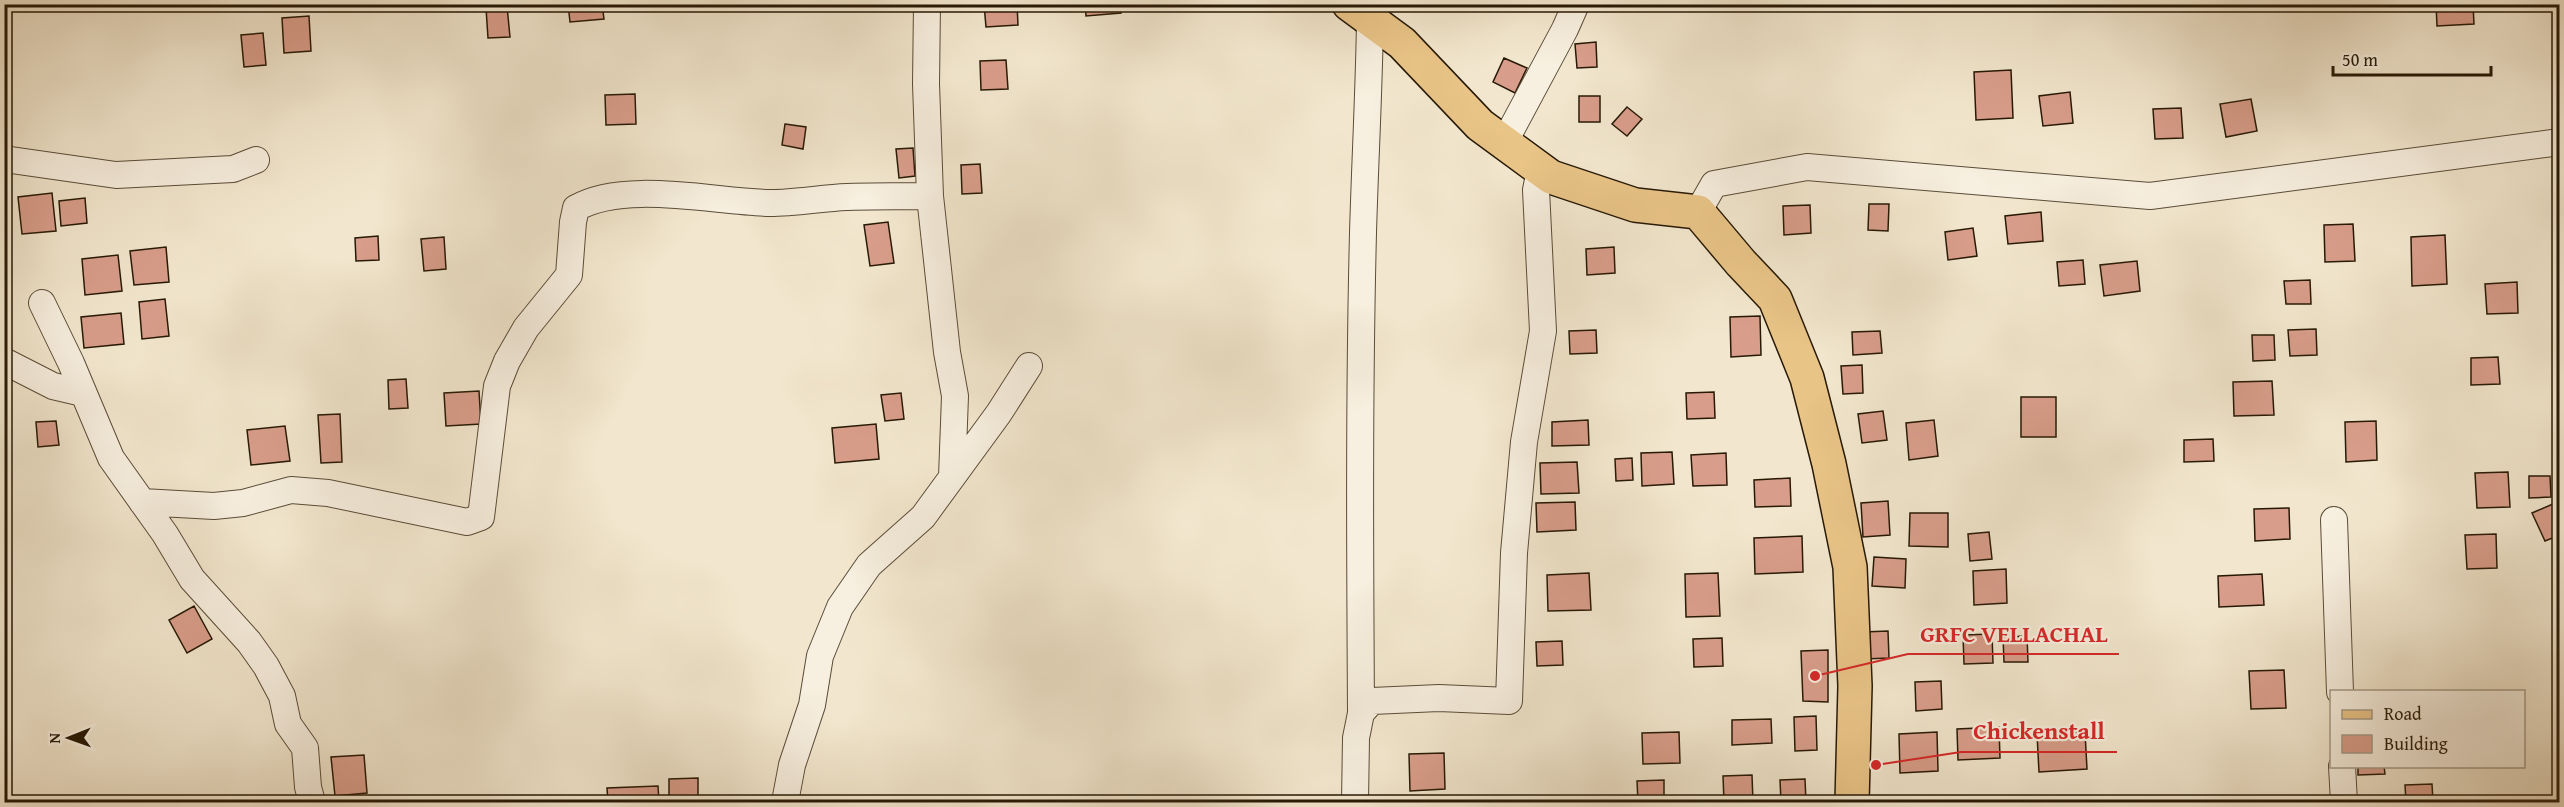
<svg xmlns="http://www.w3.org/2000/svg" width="2564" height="807" viewBox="0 0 2564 807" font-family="'Gentium Book Plus',serif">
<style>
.building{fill:#d99e8b;stroke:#271906;stroke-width:1.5}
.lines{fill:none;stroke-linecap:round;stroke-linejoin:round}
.minor-casing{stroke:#5a4c38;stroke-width:28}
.major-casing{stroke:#271906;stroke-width:36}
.minor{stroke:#f7efdf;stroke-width:26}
.major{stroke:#e9c487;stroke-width:33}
.leader{fill:none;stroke:#d62828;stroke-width:2}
.callout-dot{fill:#d62828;stroke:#f7efdf;stroke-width:2}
.callout-label{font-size:24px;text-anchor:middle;font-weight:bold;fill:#d62828;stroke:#f7efdf;stroke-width:4.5;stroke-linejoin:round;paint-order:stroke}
</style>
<rect width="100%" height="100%" fill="#f2e7ce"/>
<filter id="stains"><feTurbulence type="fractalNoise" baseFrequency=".00333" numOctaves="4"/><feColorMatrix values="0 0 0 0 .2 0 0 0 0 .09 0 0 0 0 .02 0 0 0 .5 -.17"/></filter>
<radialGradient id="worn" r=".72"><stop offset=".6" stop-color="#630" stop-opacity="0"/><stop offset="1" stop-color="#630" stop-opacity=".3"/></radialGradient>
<path class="building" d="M 568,4 L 602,4 L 604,19 L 570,22 Z
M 984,4 L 1017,4 L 1018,25 L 986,27 Z
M 1085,4 L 1120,4 L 1121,13 L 1086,16 Z
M 2436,4 L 2473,4 L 2474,24 L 2437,26 Z
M 507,6 L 510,37 L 488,38 L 486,8 Z
M 309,16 L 311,51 L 284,53 L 282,18 Z
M 263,33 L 266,65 L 244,67 L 241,35 Z
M 1596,42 L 1597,67 L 1577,68 L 1575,44 Z
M 1504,58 L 1527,68 L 1515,93 L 1493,82 Z
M 1006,60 L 1008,89 L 981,90 L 980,61 Z
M 2011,70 L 2013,118 L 1976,120 L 1974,72 Z
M 2070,92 L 2073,123 L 2043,126 L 2039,96 Z
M 635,94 L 636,124 L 606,125 L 605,95 Z
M 1579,96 L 1600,96 L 1600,122 L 1579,122 Z
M 2251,99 L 2257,131 L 2226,137 L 2220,104 Z
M 1627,107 L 1642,119 L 1627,136 L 1612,124 Z
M 2181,108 L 2183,138 L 2155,139 L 2153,109 Z
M 785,124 L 806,127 L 803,149 L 782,145 Z
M 913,148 L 915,176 L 899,178 L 896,149 Z
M 980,164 L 982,193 L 962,194 L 961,165 Z
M 52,193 L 56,231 L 22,234 L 18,197 Z
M 85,198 L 87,223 L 61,226 L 59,201 Z
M 1869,204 L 1889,204 L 1888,231 L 1868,230 Z
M 1810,205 L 1811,233 L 1784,235 L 1783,206 Z
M 2041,212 L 2043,241 L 2008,244 L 2005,216 Z
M 888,222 L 894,263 L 870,266 L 864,225 Z
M 2353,224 L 2355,261 L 2325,262 L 2324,225 Z
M 1973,228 L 1977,256 L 1948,260 L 1945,232 Z
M 2445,235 L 2447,284 L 2412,286 L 2411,237 Z
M 378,236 L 379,260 L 356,261 L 355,238 Z
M 444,237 L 446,269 L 424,271 L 421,239 Z
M 166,247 L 169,282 L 134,285 L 130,251 Z
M 1614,247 L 1615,273 L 1587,275 L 1586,249 Z
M 118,255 L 122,291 L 85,295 L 82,259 Z
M 2083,260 L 2085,284 L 2059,286 L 2057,262 Z
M 2137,261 L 2140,291 L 2104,296 L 2100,265 Z
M 2310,280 L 2311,304 L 2286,304 L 2284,281 Z
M 2517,282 L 2518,313 L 2487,314 L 2485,284 Z
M 165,299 L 169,336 L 142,339 L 139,302 Z
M 121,313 L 124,344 L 84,348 L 81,317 Z
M 1760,316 L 1761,355 L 1731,357 L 1730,317 Z
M 2316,329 L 2317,355 L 2290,356 L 2288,330 Z
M 1596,330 L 1597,353 L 1570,354 L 1569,331 Z
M 1880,331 L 1882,353 L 1853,355 L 1852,332 Z
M 2252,335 L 2274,335 L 2275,360 L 2253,361 Z
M 2498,357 L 2500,384 L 2471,385 L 2471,358 Z
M 1862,365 L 1863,393 L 1843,394 L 1841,366 Z
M 406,379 L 408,408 L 389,409 L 388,380 Z
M 2272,381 L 2274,415 L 2234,416 L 2233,382 Z
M 479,391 L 481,424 L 446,426 L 444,393 Z
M 1714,392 L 1715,418 L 1687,419 L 1686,393 Z
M 901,393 L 904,419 L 885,421 L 881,395 Z
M 2021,397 L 2056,397 L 2056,437 L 2021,437 Z
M 1883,411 L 1887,440 L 1862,443 L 1858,414 Z
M 340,414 L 342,462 L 321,463 L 318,415 Z
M 1588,420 L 1589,445 L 1552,446 L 1552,422 Z
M 1934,420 L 1938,456 L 1909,460 L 1906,423 Z
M 56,421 L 59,445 L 38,447 L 36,422 Z
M 2376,421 L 2377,460 L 2346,462 L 2345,422 Z
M 876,424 L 879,459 L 835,463 L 832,428 Z
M 285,426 L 290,461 L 251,465 L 247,430 Z
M 2213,439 L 2214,461 L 2184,462 L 2184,440 Z
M 1672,452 L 1674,484 L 1642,486 L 1641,453 Z
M 1726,453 L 1727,485 L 1693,486 L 1691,455 Z
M 1632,458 L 1633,480 L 1616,481 L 1615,459 Z
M 1577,462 L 1579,493 L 1541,494 L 1540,463 Z
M 2508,472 L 2510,507 L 2477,508 L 2475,473 Z
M 2529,476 L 2550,476 L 2551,497 L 2529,498 Z
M 1790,478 L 1791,506 L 1755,507 L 1754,480 Z
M 1888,501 L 1890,535 L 1863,537 L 1861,503 Z
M 2560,501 L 2560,535 L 2545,541 L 2532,513 Z
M 1575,502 L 1576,530 L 1537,532 L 1536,503 Z
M 2289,508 L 2290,539 L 2255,541 L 2254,509 Z
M 1910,513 L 1948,513 L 1948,547 L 1909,546 Z
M 1989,532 L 1992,559 L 1970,561 L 1968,534 Z
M 2496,534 L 2497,568 L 2467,569 L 2465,535 Z
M 1802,536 L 1803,572 L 1755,574 L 1754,538 Z
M 1874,557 L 1906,559 L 1905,588 L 1872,586 Z
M 2006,569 L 2007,603 L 1974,605 L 1973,571 Z
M 1589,573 L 1591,610 L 1548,611 L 1547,575 Z
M 1718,573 L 1720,616 L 1686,617 L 1685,574 Z
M 2262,574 L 2264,605 L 2219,607 L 2218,576 Z
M 194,606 L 212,639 L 187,653 L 169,620 Z
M 1888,631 L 1889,658 L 1865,659 L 1863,632 Z
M 1992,634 L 1993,663 L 1964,664 L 1963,635 Z
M 2027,636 L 2028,662 L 2004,662 L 2003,637 Z
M 1722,638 L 1723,666 L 1694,667 L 1693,639 Z
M 1562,641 L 1563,665 L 1537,666 L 1536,642 Z
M 1828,650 L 1828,702 L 1803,701 L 1801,651 Z
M 2284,670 L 2286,708 L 2251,709 L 2249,671 Z
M 1941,681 L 1942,709 L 1916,711 L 1915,682 Z
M 1816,716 L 1817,750 L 1795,751 L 1794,717 Z
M 1771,719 L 1772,743 L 1732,745 L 1732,720 Z
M 1999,727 L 2000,758 L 1958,760 L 1957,729 Z
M 1679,732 L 1680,763 L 1643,764 L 1642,733 Z
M 1937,732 L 1938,771 L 1900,773 L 1899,734 Z
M 2085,732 L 2087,769 L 2039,772 L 2037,734 Z
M 1444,753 L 1445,789 L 1410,791 L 1409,754 Z
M 364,755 L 367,793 L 335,796 L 331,757 Z
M 2358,766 L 2384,766 L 2385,774 L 2358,775 Z
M 1752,775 L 1753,802 L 1724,802 L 1723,776 Z
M 698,778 L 698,799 L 669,800 L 669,779 Z
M 1805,779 L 1806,802 L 1781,802 L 1780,780 Z
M 1664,780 L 1664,802 L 1638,802 L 1637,781 Z
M 2432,784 L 2433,802 L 2406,802 L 2405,785 Z
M 658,786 L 659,802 L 608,802 L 607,788 Z
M 1147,798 L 1147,802 L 1117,802 L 1117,799 Z"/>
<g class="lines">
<defs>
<path id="minor" d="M 927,4 L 926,84 L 930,196 L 947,352 L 955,396 L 952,477
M 1504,143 L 1565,29 L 1576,4
M 4,159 L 116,175 L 233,169 L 256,160
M 1698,212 L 1714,184 L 1807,167 L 2150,196 L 2560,142
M 42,303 L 71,363 L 111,458 L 165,534 L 192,579 L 249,642 L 266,666 L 282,696 L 288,724 L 305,748 L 308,787 L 312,802
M 4,361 L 53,386 L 83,393
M 142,502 L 214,506 L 243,503 L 291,490 L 328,493 L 467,522 L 481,517 L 497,386 L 507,361 L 526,328 L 569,275 L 573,222 L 576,208 C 625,180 715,202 770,203 C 796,203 822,198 847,197 C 875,196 902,196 930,196
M 2334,520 L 2340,692
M 1361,713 C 1360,553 1359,393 1363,233 C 1365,162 1369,91 1370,20
M 2342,766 L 2344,802
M 785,802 L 792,765 L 812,705 L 820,656 L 840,607 L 869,565 L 923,517 L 999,413 L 1029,366
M 1355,802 L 1356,738 L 1361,713 L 1372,701 L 1439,698 L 1509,701 L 1514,553 L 1524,442 L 1543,331 L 1536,190 L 1540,170"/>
<path id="major" d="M 1349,4 L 1402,43 L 1480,125 L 1551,177 L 1635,205 L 1698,212 L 1741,263 L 1775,299 L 1807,378 L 1829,464 L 1850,567 L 1855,686 L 1852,802"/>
</defs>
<use href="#minor" class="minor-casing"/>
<use href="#major" class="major-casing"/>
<use href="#minor" class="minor"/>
<use href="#major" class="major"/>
</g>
<path class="leader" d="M1815 676L1908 654H2119M1876 765L1961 752H2117"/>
<g class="callout-dot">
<circle cx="1815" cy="676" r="6"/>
<circle cx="1876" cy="765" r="6"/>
</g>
<g class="callout-label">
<text x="2014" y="642">GRFC VELLACHAL</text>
<text x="2039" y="739">Chickenstall</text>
</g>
<rect width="2564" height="807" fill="none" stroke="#f2e7ce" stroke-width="24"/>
<rect x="6" y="6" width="2552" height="795" fill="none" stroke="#271906" stroke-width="3"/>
<rect x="12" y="12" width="2540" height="783" fill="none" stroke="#271906" stroke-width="1.5"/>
<rect x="2330" y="690" width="195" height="78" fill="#f7efdf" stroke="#a49988" stroke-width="1.5"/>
<rect x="2342" y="710" width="30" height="9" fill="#e9c487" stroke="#a49988" stroke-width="1.5"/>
<text x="2384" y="720" font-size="18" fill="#271906">Road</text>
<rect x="2342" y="735" width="30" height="18" fill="#d99e8b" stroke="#a49988" stroke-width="1.5"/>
<text x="2384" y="750" font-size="18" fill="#271906">Building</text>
<g transform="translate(69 738) rotate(269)" stroke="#f7efdf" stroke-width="4.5" paint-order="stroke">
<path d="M0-4.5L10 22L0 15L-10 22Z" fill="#271906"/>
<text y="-9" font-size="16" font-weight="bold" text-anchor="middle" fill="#271906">N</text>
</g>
<path d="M2333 66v9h158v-9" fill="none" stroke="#271906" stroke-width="3"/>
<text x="2342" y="66" font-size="18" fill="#271906" stroke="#f7efdf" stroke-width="4.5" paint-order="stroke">50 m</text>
<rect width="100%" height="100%" filter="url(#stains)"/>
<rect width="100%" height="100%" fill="url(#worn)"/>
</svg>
